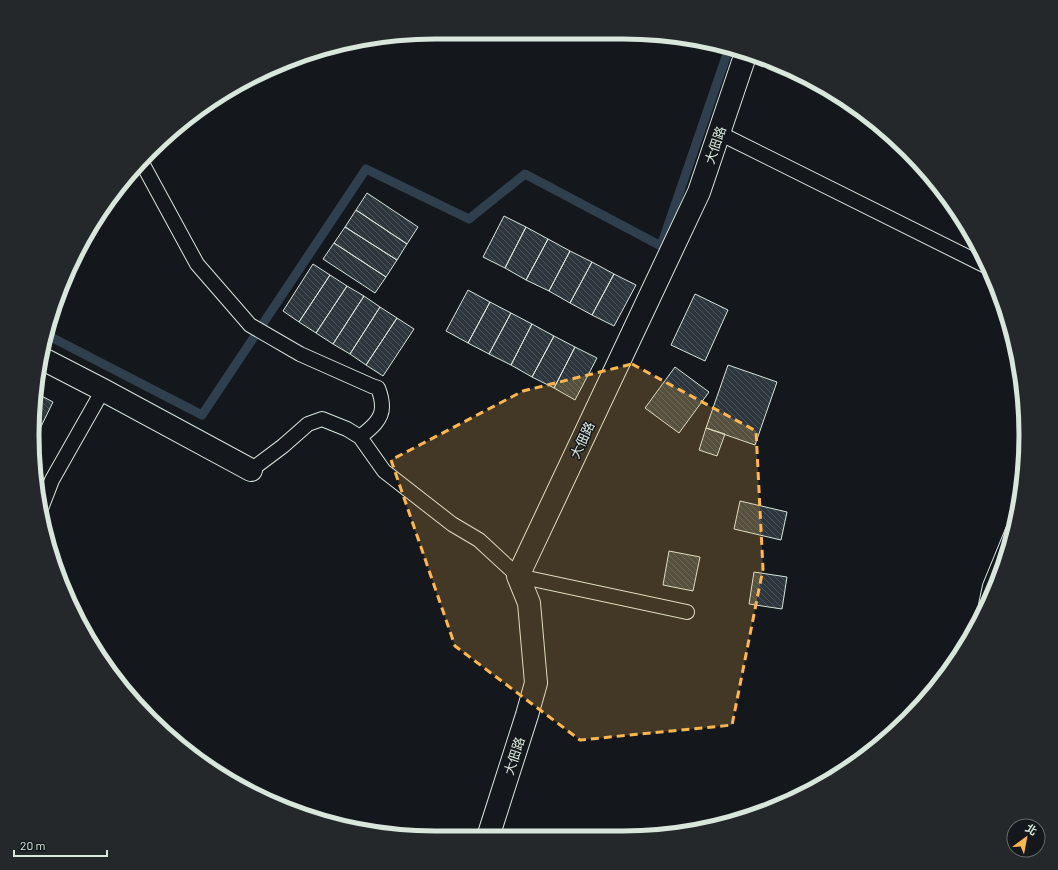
<svg xmlns="http://www.w3.org/2000/svg" width="1058" height="870" viewBox="0 0 1058 870" font-family="Barlow,'Noto Sans TC',sans-serif">
<style>
.lines{fill:none;stroke-linecap:round;stroke-linejoin:round}
.stream{stroke:#2f3f4d;stroke-width:9}
.building{fill:url(#building-back-hatch);stroke:#d8e6dc}
.lane-casing{stroke:#d8e6dc;stroke-width:16}
.street-casing{stroke:#d8e6dc;stroke-width:24}
.secondary-casing{stroke:#d8e6dc;stroke-width:24}
.lane{stroke:#14181c;stroke-width:14}
.street{stroke:#14181c;stroke-width:22}
.secondary{stroke:#14181c;stroke-width:22}
.marked{fill:#ffb74d;fill-opacity:0.2;stroke:#ffb74d;stroke-width:3;stroke-dasharray:8 5;stroke-linejoin:round}
.labels{text-anchor:middle;stroke-width:3;stroke-linejoin:round;paint-order:stroke}
.street-label{font-size:13px;fill:#d8e6dc;stroke:#14181c}
.rim{fill:none;stroke:#d8e6dc;stroke-width:5}
</style>
<defs>
<pattern id="building-back-hatch" width="6" height="6" patternUnits="userSpaceOnUse"><rect width="6" height="6" fill="#2c363c"/><path d="M-1 5l2 2M0 0l6 6M5-1l2 2" fill="none" stroke="#4a5358"/></pattern>
</defs>
<rect width="100%" height="100%" fill="#14181c"/>
<g class="lines">
<path class="stream" d="M 47,335 L 202,415 L 366,169 L 469,219 L 525,174 L 661,246 L 729,48"/>
</g>
<path class="building" d="M 367,193 L 418,227 L 407,244 L 356,210 Z
M 356,210 L 407,244 L 397,260 L 345,227 Z
M 504,216 L 526,227 L 505,268 L 483,257 Z
M 345,227 L 397,260 L 386,277 L 334,243 Z
M 526,227 L 548,239 L 526,280 L 505,268 Z
M 548,239 L 570,251 L 549,291 L 526,280 Z
M 334,243 L 386,277 L 375,293 L 323,259 Z
M 570,251 L 592,262 L 570,303 L 549,291 Z
M 592,262 L 614,274 L 592,315 L 570,303 Z
M 313,264 L 330,275 L 299,322 L 283,311 Z
M 614,274 L 636,285 L 614,326 L 592,315 Z
M 330,275 L 347,286 L 316,333 L 299,322 Z
M 347,286 L 364,296 L 333,344 L 316,333 Z
M 468,290 L 490,302 L 468,343 L 446,331 Z
M 695,294 L 728,310 L 705,361 L 671,345 Z
M 364,296 L 380,307 L 350,354 L 333,344 Z
M 490,302 L 511,313 L 489,354 L 468,343 Z
M 380,307 L 397,318 L 366,365 L 350,354 Z
M 511,313 L 532,324 L 511,365 L 489,354 Z
M 397,318 L 414,329 L 383,376 L 366,365 Z
M 532,324 L 554,336 L 532,377 L 511,365 Z
M 554,336 L 575,347 L 554,388 L 532,377 Z
M 575,347 L 597,358 L 575,400 L 554,388 Z
M 728,365 L 777,382 L 755,445 L 706,428 Z
M 675,367 L 709,392 L 679,433 L 645,408 Z
M 36,393 L 53,402 L 35,439 L 33,408 Z
M 706,428 L 725,434 L 717,456 L 699,450 Z
M 740,501 L 787,512 L 781,540 L 734,529 Z
M 669,551 L 700,557 L 693,591 L 663,585 Z
M 754,572 L 787,577 L 782,609 L 749,604 Z"/>
<g class="lines">
<defs>
<path id="lane" d="M 719,133 L 988,267
M 141,161 L 197,264 L 250,325 L 300,354 L 372,386 L 378,388 C 380,393 382,401 382,407 C 382,420 370,429 360,437
M 251,470 L 283,446 L 308,424 L 322,419 L 347,429 L 360,437 L 384,471 L 452,524 L 479,540 L 518,576 L 687,612
M 40,511 L 52,480 L 103,390
M 986,605 L 990,586 L 1013,530"/>
<path id="street" d="M 43,359 L 103,390 L 251,470"/>
<path id="secondary" d="M 488,837 L 527,715 L 536,683 L 529,603 L 518,576 L 699,192 L 746,53"/>
</defs>
<use href="#lane" class="lane-casing"/>
<use href="#street" class="street-casing"/>
<use href="#secondary" class="secondary-casing"/>
<use href="#lane" class="lane"/>
<use href="#street" class="street"/>
<use href="#secondary" class="secondary"/>
</g>
<path class="marked" d="M 632,364 L 756,431 L 763,569 L 732,725 L 580,740 L 455,646 L 391,460 L 523,391 Z"/>
<g class="labels">
<g class="street-label">
<text transform="translate(715 145) rotate(-71)" y="5">大佃路</text>
<text transform="translate(582 440) rotate(-65)" y="5">大佃路</text>
<text transform="translate(514 756) rotate(-72)" y="5">大佃路</text>
</g>
</g>
<path d="M0 0H1058V870H0ZM435 39H623A396 396 0 0 1 1019 435V435A396 396 0 0 1 623 831H435A396 396 0 0 1 39 435V435A396 396 0 0 1 435 39Z" fill="#24282b" fill-rule="evenodd"/>
<path class="rim" d="M435 39H623A396 396 0 0 1 1019 435V435A396 396 0 0 1 623 831H435A396 396 0 0 1 39 435V435A396 396 0 0 1 435 39Z"/>
<g transform="translate(1026 838) rotate(32)"><circle r="19" fill="#14181c" stroke="#626a69"/>
<path d="M0-3L7 15L0 10L-7 15Z" fill="#ffb74d"/>
<text y="-6" font-size="11" font-weight="bold" text-anchor="middle" fill="#d8e6dc">北</text>
</g>
<path d="M14 850v6h93v-6" fill="none" stroke="#d8e6dc" stroke-width="2"/>
<text x="20" y="850" font-size="12" fill="#d8e6dc" stroke="#14181c" stroke-width="3" paint-order="stroke">20 m</text>
</svg>
